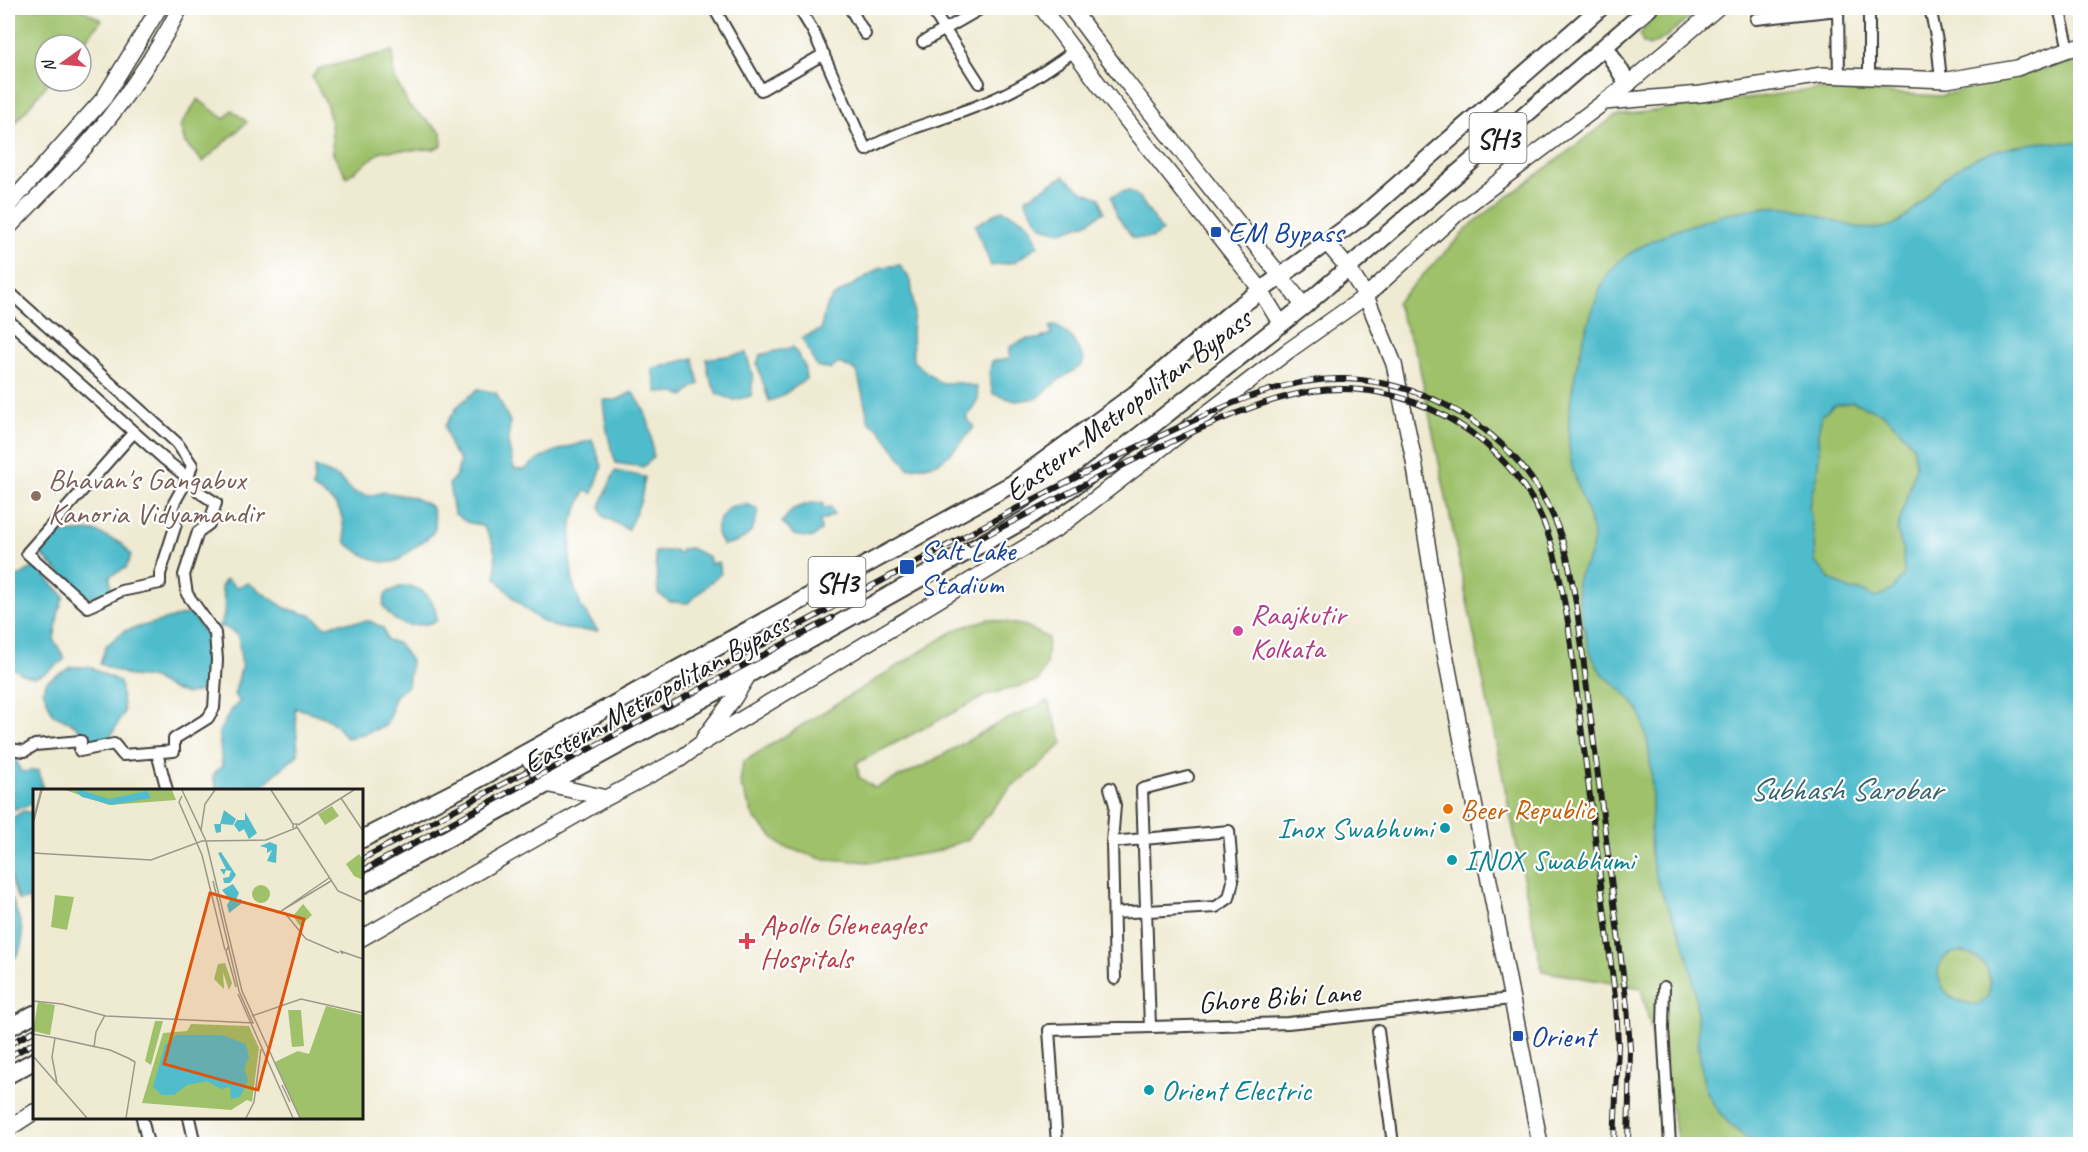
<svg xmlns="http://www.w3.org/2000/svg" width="2088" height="1152" viewBox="0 0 2088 1152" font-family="Caveat,sans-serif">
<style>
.green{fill:#9ec16a;stroke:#5d6e43;stroke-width:1.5}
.water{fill:#50bccc;stroke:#366c74;stroke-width:1.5;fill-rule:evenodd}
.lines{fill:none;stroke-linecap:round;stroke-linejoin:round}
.street-casing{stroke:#3c3b37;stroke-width:14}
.secondary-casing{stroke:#3c3b37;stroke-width:18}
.primary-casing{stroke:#3c3b37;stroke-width:20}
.street{stroke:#fff;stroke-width:10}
.secondary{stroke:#fff;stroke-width:15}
.primary{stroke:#fff;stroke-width:16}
.rail-casing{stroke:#1c1c1c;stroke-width:6}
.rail{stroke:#fff;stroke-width:4;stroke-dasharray:11;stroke-linecap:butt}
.transit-dot{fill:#1a4fb4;stroke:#fff;stroke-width:2}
.education-dot{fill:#8d6e63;stroke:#fff;stroke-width:2}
.hotel-dot{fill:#d1479c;stroke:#fff;stroke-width:2}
.food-dot{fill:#e8710a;stroke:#fff;stroke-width:2}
.culture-dot{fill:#0f9aa8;stroke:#fff;stroke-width:2}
.health-dot{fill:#e0444e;stroke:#fff;stroke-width:2}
.labels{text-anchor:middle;stroke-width:4.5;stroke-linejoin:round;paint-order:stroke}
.shield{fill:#fff;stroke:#606060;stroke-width:1.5}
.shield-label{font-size:28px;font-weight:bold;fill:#1c1c1c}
.transit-label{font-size:30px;fill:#164399;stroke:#fff;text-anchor:start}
.street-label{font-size:30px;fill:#1c1c1c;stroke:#fff}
.education-label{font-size:30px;fill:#785e54;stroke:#fff;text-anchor:start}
.hotel-label{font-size:30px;fill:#b23c85;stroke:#fff;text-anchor:start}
.food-label{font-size:30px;fill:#c56008;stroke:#fff;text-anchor:start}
.culture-label{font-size:30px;fill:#0d838f;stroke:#fff;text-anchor:start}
.health-label{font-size:30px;fill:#be3a42;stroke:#fff;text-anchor:start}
.water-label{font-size:32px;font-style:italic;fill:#33646b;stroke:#fff}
.inset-road{fill:none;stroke:#9b9889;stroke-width:1.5}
.view{fill:#de560d;fill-opacity:0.15;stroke:#de560d;stroke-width:3}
.inset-edge{fill:none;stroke:#1c1c1c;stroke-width:3}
</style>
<rect width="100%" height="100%" fill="#fff"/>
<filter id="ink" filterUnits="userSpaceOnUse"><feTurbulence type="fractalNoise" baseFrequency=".0167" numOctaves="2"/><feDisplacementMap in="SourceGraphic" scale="12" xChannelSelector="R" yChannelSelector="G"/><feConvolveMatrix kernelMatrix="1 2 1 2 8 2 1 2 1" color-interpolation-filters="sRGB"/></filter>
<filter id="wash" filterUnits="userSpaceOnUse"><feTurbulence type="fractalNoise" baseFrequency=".008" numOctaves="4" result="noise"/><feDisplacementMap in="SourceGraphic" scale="24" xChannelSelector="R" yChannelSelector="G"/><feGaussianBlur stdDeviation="1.35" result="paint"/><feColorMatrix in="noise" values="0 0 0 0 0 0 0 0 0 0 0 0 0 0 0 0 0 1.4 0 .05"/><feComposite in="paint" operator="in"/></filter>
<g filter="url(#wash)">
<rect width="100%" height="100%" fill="#efead2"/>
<path class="green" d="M 8,8 L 79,8 L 102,20 L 81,45 L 45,45 L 45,81 L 50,81 L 8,132 Z
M 1664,8 L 1702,8 L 1663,39 L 1649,46 L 1643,43 L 1640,35 L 1649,21 Z
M 393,51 L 393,74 L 409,106 L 441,132 L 442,145 L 434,149 L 382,151 L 347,177 L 333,154 L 331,122 L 326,103 L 312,77 L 318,69 Z
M 2080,60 L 2080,1144 L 1679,1144 L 1641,988 L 1542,971 L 1418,359 L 1396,303 L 1473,223 L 1615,116 L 1818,89 L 1940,96 Z
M 198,99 L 224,119 L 232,110 L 247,122 L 203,162 L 185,143 L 180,126 Z
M 989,619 L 1026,626 L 1048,638 L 1046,665 L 1038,681 L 987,695 L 857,763 L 859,777 L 875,788 L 925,765 L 997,724 L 1048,701 L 1063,743 L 1038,767 L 1011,787 L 968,839 L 935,852 L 872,862 L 822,859 L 782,846 L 754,818 L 740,783 L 743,762 L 957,629 Z"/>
<path class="water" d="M 2041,142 L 2080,143 L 2080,1144 L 1755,1144 C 1733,1129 1715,1113 1705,1087 C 1702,1078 1702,1068 1700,1059 C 1697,1031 1698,1002 1692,974 C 1689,961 1685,946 1680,933 C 1669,906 1654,883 1651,854 C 1649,837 1652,820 1652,804 C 1652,783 1651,761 1647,740 C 1645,732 1643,721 1640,713 C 1631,695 1614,686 1601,672 C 1595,665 1591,654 1588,646 C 1586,639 1576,590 1577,583 C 1579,567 1594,560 1593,537 C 1591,511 1575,488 1571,462 C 1562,414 1578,354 1593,309 C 1598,295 1602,281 1611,270 C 1636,237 1746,202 1787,207 C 1822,212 1856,237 1890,226 C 1909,220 1928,192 1943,179 C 1972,154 2005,147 2041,142 ZM 1852,402 L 1882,413 L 1899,429 L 1913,445 L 1916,466 L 1897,531 L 1903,551 L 1904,575 L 1893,589 L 1875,598 L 1862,591 L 1850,590 L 1830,579 L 1815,562 L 1814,539 L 1809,506 L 1817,473 L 1819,456 L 1818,433 L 1822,415 L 1834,405 ZM 1964,952 C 1985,960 1994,973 1988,996 L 1979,1004 C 1971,1004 1963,1003 1956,1000 C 1939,991 1929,964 1950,954 C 1954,952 1960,952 1964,952 Z
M 1064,176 L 1082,191 L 1100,198 L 1104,212 L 1087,223 L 1061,232 L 1042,227 L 1030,210 L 1025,199 Z
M 1128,190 L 1139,197 L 1162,231 L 1152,238 L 1133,238 L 1117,216 L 1111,196 Z
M 1002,210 C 1024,219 1031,221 1038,245 L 1015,262 L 991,266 L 975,225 Z
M 900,265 L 911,281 L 914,311 L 912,333 L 913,361 L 940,383 L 961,383 L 977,387 L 978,400 L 966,418 L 974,427 C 965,438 953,453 941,461 C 932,466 919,467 908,468 L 880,430 L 869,422 L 857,371 L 839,363 L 831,369 L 817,367 L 802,338 L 821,330 L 825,308 L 833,297 L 882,267 Z
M 1056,325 L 1071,337 L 1084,359 L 1082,365 L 1056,382 L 1038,398 L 1016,401 L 993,394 L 989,374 L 992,361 L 1010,358 L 1010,347 L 1026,339 L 1039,339 L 1051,334 L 1050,327 Z
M 793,347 L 804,365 L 806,379 L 780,397 L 769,401 L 757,364 L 760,355 Z
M 746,353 L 753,377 L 751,396 L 734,400 L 717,394 L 709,376 L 706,359 Z
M 693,358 L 699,384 L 693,387 L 685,396 L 674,393 L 657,392 L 652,369 Z
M 478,389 L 496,393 L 510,422 L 508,443 L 514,469 L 524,470 C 544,452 567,447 592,440 L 602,466 L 593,493 L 585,491 L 572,521 L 570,559 L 573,583 L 581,607 L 598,631 C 582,630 565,631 550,625 C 529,616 510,595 496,578 C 496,555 496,545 483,526 L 466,522 L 454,513 L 449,484 L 457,474 L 460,461 L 451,448 L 445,426 L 458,406 Z
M 632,392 C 649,411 652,433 653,458 L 643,467 L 616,463 C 608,442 605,422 603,400 L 617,400 Z
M 315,467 L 339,478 L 353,492 L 369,496 L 384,492 L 412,497 L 431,506 C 439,531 436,533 415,547 C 409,550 403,559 396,561 C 381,567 357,552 346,543 C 340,509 345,507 313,488 Z
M 615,471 L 645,477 L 641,500 L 628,530 L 603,516 L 600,506 Z
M 811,503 L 823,503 L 823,508 L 831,507 L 834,515 L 820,521 L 821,531 L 811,538 L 794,535 L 782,522 L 793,509 Z
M 746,504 L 758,509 C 755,533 747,541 723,545 C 722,542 719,539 718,536 C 713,525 723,515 729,507 Z
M 94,531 L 121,543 L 131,555 L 126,568 L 110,576 L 111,592 L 102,597 L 84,597 L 40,553 L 48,537 L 71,532 Z
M 690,548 L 709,557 L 711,564 L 718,562 L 721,573 L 688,603 L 670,602 L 658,593 L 655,552 L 675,550 L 677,554 L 681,552 L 681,549 Z
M 35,566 L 64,596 L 59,610 L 54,640 L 65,659 C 41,677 33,686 8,664 L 8,590 L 16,578 Z
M 226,579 L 237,587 L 248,583 L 285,608 L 313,616 L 325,627 L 338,623 L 370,621 L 383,628 L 387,640 L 399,644 L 411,661 L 408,686 L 394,697 L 390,717 L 385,726 L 358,736 L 346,738 C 332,717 319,714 295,708 L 298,754 C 286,767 269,776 260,790 L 228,790 L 228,788 L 216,787 L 213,777 L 216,771 L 222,766 L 219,732 L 230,712 L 240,701 L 234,695 L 242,666 L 238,636 L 225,627 L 218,627 C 228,615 225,600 221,587 Z
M 402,586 C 423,585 436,600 437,621 C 414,628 396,629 383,605 L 386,593 Z
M 190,613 L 206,634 L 211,662 L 206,690 L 186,694 L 171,689 L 153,678 L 130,676 L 100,664 L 106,646 L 124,631 Z
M 71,667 L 90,667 L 120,682 L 124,712 L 109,739 L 87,745 C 79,725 74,722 53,715 L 43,690 L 47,681 Z
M 15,757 L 21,772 L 39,770 L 43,790 L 34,790 C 34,810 24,807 8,810 L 8,758 Z
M 23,811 L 34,813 L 34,914 L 29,899 L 18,900 L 8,870 L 8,821 Z
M 8,889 C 17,915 35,944 8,964 Z"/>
</g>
<g filter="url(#ink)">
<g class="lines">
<defs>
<path id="street" d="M 714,8 L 761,90 L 824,54
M 799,8 L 813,31 L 866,150 C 902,128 944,120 982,104 C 1016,91 1045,72 1074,51
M 850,8 L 865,34
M 931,8 L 979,83
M 1838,8 L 1839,76
M 1869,8 L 1869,76
M 1930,8 L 1937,41 L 1941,80
M 2059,8 L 2069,49
M 1756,19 L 1838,10
M 923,42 L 982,8
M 8,291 L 177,443 L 192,465 L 188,478 L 163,458 L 8,320
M 8,749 L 25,751 L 35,745 L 81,741 L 80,751 L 114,744 L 123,755 L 174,751 L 174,739 L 208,718 L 214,708 L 217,660 L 215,633 L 187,594 L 184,575 L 198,532 L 209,524 L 216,503 L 199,492 L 188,478 L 174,503 L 170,516 L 176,524 L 160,574 L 160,583 L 121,591 L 88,607 L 27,553 L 134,432
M 157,753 L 167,790
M 1110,788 L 1115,805 L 1112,842 L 1115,979
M 1112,842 L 1229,831 L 1233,881 L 1229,898 L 1216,907 L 1114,913
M 1664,987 L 1663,1028 L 1670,1144
M 1150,1027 L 1142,789 L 1188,777
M 1378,1031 L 1393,1144
M 142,1118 L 148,1144
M 189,1118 L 195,1144
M 1057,1144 L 1049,1030 L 1288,1023 L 1511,999"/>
<path id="secondary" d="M 1042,8 L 1103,90 L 1255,282 L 1281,324
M 1071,8 L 1121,75 L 1304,306
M 1604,102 L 1701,94 L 1822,75 L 1947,80 L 2017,68 L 2069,49 L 2080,47
M 8,206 L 104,98 L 159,8
M 8,228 C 31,204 55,180 78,155 C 117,111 153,60 180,8
M 1327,243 L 1348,268 L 1366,296 L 1394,364 L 1414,461 L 1443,643 L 1540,1144
M 704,738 L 734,698 L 749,674
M 525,753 L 546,784 L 606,798 L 680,759 L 699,745 L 1059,527 L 1288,351 L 1366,296 L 1461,210 L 1628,84 L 1717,8
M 362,938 L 606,798
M 8,1129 L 34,1112"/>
<path id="primary" d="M 1605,46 L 1628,84
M 362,839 L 466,786 L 1012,484 L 1135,394 L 1233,311 L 1361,217 L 1600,8
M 362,885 L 749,674 L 1024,520 L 1083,480 L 1304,306 L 1649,8
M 8,1028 L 34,1014
M 8,1075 L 34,1061"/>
</defs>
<use href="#street" class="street-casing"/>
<use href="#secondary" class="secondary-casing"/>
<use href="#primary" class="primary-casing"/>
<use href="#street" class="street"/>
<use href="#secondary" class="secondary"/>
<use href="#primary" class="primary"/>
<defs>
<path id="rail" d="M 969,544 C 1033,511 1096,478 1160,447 C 1210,424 1259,400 1313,391 C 1403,378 1495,429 1537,508 C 1555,543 1561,584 1568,622 L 1616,1004 L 1618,1045 L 1614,1144
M 362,859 C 541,764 719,668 898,572 C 984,526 1069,479 1158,437 C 1217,410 1278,377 1345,379 C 1429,382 1507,429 1547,504 C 1565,536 1571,574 1577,609 L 1627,1006 L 1630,1049 L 1628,1144
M 362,871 L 832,618
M 8,1045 L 34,1031
M 8,1057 L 34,1043"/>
</defs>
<use href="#rail" class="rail-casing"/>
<use href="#rail" class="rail"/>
</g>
</g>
<g class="transit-dot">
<rect x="1210" y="226" width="12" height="12" rx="3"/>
<rect x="899" y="559" width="16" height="16" rx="3"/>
<rect x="1512" y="1030" width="12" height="12" rx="3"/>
</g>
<circle class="education-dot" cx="36" cy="496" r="6"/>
<circle class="hotel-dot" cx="1238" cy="631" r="6"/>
<circle class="food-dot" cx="1448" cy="809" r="6"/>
<g class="culture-dot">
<circle cx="1445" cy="828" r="6"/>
<circle cx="1452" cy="860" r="6"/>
<circle cx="1149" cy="1090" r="6"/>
</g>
<path class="health-dot" d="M744 932h6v6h6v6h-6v6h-6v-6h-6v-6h6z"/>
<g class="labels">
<g class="shield">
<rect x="1469.5" y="113" width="57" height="50" rx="4.5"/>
<rect x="808.5" y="557" width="57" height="50" rx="4.5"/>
</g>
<g class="shield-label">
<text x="1498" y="148">SH3</text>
<text x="837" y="592">SH3</text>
</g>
<g class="transit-label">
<text x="1228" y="242">EM Bypass</text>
<text x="920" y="560">Salt Lake<tspan x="920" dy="34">Stadium</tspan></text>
<text x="1530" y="1046">Orient</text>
</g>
<g class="street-label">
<text transform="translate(1128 405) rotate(-37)" y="10">Eastern Metropolitan Bypass</text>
<text transform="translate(656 693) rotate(-29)" y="10">Eastern Metropolitan Bypass</text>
<text transform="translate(1279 997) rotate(-4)" y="10">Ghore Bibi Lane</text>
</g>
<g class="education-label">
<text x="48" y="489">Bhavan's Gangabux<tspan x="48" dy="34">Kanoria Vidyamandir</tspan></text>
</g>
<g class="hotel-label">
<text x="1250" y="624">Raajkutir<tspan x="1250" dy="34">Kolkata</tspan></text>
</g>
<g class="food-label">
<text x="1460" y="819">Beer Republic</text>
</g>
<g class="culture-label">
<text x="1433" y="838" text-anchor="end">Inox Swabhumi</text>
<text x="1464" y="870">INOX Swabhumi</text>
<text x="1161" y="1100">Orient Electric</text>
</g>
<g class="health-label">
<text x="760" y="934">Apollo Gleneagles<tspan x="760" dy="34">Hospitals</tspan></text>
</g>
<g class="water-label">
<text x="1845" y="800">Subhash Sarobar</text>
</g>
</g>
<g transform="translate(33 789)">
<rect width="330" height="330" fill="#efead2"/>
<path d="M 32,1 L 139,1 L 143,11 L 76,16 ZM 299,17 L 306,27 L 292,36 L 285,25 ZM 326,65 L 330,70 L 330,91 L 321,87 L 313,75 ZM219 105a9 9 0 1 1 18 0a9 9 0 1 1-18 0ZM 22,106 L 41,108 L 34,141 L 18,138 ZM 270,115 L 279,126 L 267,137 L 260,127 ZM 192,174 L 199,194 L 196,201 L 190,183 L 191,200 L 181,190 L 185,175 ZM 5,213 L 22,216 L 17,246 L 0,242 ZM 293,217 L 330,226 L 330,329 L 267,329 L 242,273 L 265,262 L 276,265 ZM 255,221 L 268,221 L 271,257 L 259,258 ZM 122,232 L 130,232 L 118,276 L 112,272 ZM 158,235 L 216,237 L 226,259 L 219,313 L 214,311 L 198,321 L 109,314 L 130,244 L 154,242 Z" fill="#9ec16a"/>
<path d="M 48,1 L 76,10 L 114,2 L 118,9 L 79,16 L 49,8 L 43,3 ZM 191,21 L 203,30 L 200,36 L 188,35 L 188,43 L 183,44 L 181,35 L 187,35 ZM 212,23 L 224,44 L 216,50 L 211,40 L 206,43 L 201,36 L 204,31 L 212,31 ZM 237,53 L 244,56 L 243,74 L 234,72 L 239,61 L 234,64 L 234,59 L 227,57 ZM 188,63 L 203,86 L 197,94 L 191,94 L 190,89 L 196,88 L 198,82 L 193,81 L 191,86 L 187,80 L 193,80 L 185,64 ZM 200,95 L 206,104 L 203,111 L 208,110 L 209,114 L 196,124 L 194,116 L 197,111 L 189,101 ZM 143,246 L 189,246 L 213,255 L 216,268 L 211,280 L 215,291 L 207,308 L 198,310 L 197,298 L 188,300 L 174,292 L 154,296 L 141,306 L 129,306 L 120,298 L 132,256 Z" fill="#50bccc"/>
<path class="inset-road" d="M 149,1 L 173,52 L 209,202 L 267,329M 238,1 L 260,35M 149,7 L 146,13 L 169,66 L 192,161M 308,9 L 330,42M 0,32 L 8,1M 0,35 L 9,1M 265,36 L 321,1M 264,38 L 305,102 L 330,113M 168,41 L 172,15 L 182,1M 0,64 L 118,71 L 169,52 L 233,51 L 263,39 L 264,35 L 260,35 L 260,39M 296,89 L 248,122 L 298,92M 180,92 L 206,202 L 220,234M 251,123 L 273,150 L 306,164M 196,157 L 193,162 L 203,198M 310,165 L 307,162 L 330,170M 205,205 L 260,329M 0,212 L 29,215 L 73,227 L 221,234M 219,227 L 268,210 L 330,224M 0,245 L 22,249M 61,258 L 63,243 L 72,226M 0,267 L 54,329M 24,294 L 19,268 L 22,249 L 77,261 L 95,269 L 102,273 L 93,329M 249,296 L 257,313M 213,329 L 221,313 L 228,260"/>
<path class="view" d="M 177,104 L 271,130 L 225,301 L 131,275 Z"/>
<rect width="330" height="330" class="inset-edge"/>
</g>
<rect width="2088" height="1152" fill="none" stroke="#fff" stroke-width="30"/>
<g transform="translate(63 63) rotate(255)"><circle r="28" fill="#ffffff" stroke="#a4a4a4" stroke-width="1.5"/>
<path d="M0-4.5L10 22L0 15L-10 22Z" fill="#d1495b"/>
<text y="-9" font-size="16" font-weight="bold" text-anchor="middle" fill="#1c1c1c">N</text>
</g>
</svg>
